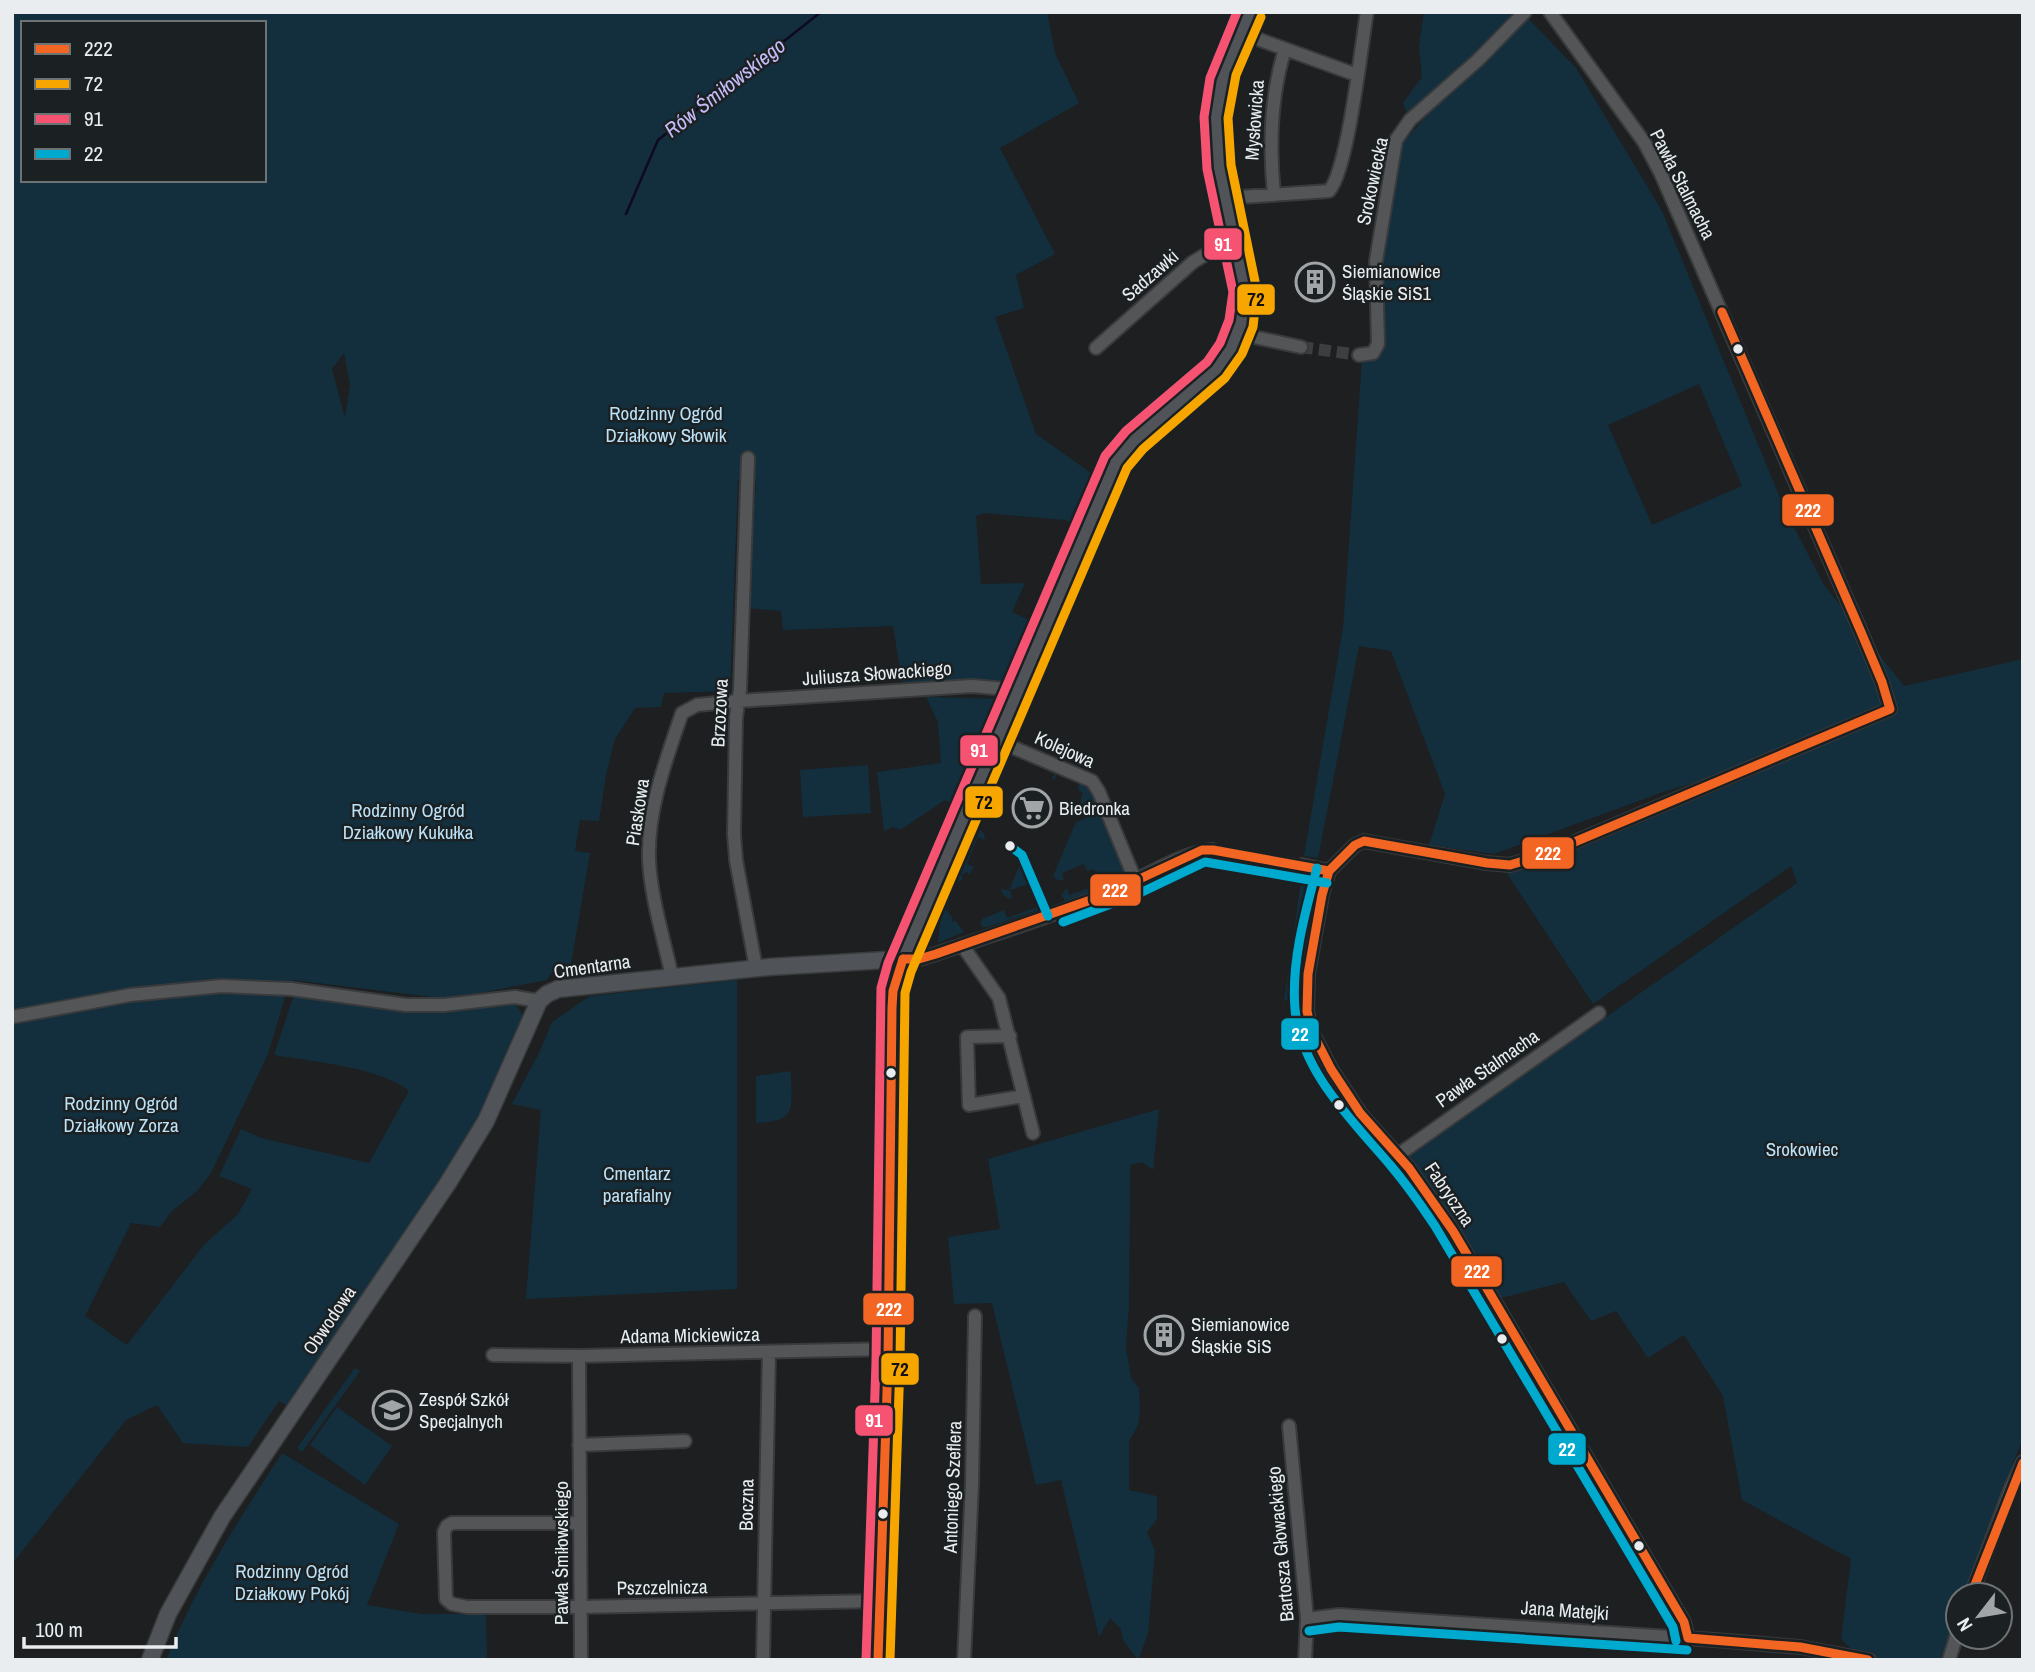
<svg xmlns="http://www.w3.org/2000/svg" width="2035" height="1672" viewBox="0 0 2035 1672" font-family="'Archivo Narrow',sans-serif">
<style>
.green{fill:#132f3d;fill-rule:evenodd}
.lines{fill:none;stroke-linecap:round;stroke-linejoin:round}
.stream{stroke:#0f0921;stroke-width:2.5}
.street-tunnel{stroke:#3c3e40;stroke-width:12;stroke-dasharray:12 6;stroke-linecap:butt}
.street-casing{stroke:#383a3b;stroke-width:16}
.secondary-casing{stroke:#383a3b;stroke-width:19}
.street{stroke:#535557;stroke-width:12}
.secondary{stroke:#505357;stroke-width:16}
.bus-1-casing{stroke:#1b2023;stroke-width:14}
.bus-2-casing{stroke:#1b2023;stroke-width:14}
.bus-3-casing{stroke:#1b2023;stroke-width:14}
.bus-4-casing{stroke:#1b2023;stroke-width:14}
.bus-1{stroke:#f26522;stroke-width:9}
.bus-2{stroke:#f7a600;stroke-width:9}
.bus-3{stroke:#f65372;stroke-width:9}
.bus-4{stroke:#00a9ce;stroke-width:9}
.bus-dot{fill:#e9edef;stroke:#1b2023;stroke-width:2.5}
.labels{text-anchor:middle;stroke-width:5;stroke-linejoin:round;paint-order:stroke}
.street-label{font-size:19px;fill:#e9edef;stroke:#1b2023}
.poi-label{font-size:19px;fill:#e9edef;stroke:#1b2023;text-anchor:start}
.park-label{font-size:19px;fill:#bbe2f7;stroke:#1b2023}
.water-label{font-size:21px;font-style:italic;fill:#c6bcf7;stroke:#1b2023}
.line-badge{stroke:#1b2023;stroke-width:2.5}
.badge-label{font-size:19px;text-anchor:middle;font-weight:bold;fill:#fff}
.pale-badge-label{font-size:19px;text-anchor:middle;font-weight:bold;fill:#111}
</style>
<rect width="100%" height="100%" fill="#1d1f21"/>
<path class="green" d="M 12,12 L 1047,12 L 1055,53 L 1079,103 L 1000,148 L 1055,254 L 1016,275 L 1024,308 L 995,317 L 1036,434 L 1095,476 L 1075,524 L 1065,520 L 984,513 L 976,516 L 981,584 L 1025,583 L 1012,612 L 1031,621 L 1015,657 L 1007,680 L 902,682 L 893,626 L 783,630 L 781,611 L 746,608 L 756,482 L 738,480 L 730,691 L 664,693 L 661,707 L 635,708 L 615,739 L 606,775 L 599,821 L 580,820 L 575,851 L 590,853 L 571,964 L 558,963 L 547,980 L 449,999 L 293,980 L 285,997 L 268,1054 L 211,1173 L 197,1191 L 171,1212 L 160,1227 L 131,1223 L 85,1316 L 127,1345 L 203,1246 L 238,1214 L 252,1189 L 219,1176 L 241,1129 L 261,1138 L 369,1163 L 409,1091 C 384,1068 309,1061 274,1055 L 294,995 L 410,1012 L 479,1007 L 513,1001 L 525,1018 L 474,1132 L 288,1406 L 279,1401 L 248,1447 L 183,1443 L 157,1405 L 126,1420 L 12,1564 ZM 23,23 L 264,23 L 264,180 L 23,180 ZM 344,353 L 350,385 L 345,418 L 332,369 Z
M 1424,12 L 1522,12 L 1576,68 L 1662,211 L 1785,510 L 1824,585 L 1904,686 L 2023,659 L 2023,1437 L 1964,1595 L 1958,1595 L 1958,1612 L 1940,1660 L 1862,1660 L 1841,1639 L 1851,1559 L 1742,1500 L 1723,1396 L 1684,1335 L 1648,1358 L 1616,1311 L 1591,1321 L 1564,1282 L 1501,1298 L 1438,1195 L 1407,1157 L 1797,883 L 1791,866 L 1593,1004 L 1504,869 L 1540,865 L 1757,774 L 1755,765 L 1663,792 L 1494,854 L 1429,845 L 1445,794 L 1391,651 L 1359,646 L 1318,858 L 1304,856 L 1343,628 L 1362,360 L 1384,341 L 1382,253 L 1402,143 L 1443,98 L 1439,85 L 1407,113 L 1403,103 L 1422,77 L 1419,46 ZM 1699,384 L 1742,486 L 1652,525 L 1608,425 Z
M 926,697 L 1004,699 L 962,809 L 945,800 L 900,830 L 893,827 L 884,831 L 877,772 L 941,763 L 938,722 Z
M 868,765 L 871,813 L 803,817 L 800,770 Z
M 1058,771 L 1084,781 L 1093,790 L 1126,878 L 1065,901 L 1061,895 L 1067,888 L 1069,895 L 1092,887 L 1090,880 L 1097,877 L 1094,869 L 1087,871 L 1084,864 L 1062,873 L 1064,880 L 1057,880 L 1053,876 L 1076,822 L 1089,817 L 1080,801 L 1083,793 L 1078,790 L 1079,783 L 1057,773 L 1054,781 L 1052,777 Z
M 972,827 L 976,828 L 949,890 L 945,888 L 935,912 L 939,914 L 931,928 L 925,927 L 966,831 Z
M 980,830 L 984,833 L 985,840 L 978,837 L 967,864 L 974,867 L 969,875 L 967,872 L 961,875 L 963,879 L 957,882 L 946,910 L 953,918 L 951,921 L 953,922 L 955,920 L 964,932 L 938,943 L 940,921 Z
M 1021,849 L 1029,853 L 1030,856 L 1023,860 L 1032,882 L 1039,879 L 1040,885 L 1035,890 L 1032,883 L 1010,890 L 1012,898 L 1008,898 L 1003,895 L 1001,888 L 1009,891 L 1023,856 L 1016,853 Z
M 1302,874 L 1311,876 L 1314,884 L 1299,996 L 1284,1001 Z
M 1042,897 L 1048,901 L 1047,907 L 988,927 L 983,927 L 980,924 L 982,919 L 1004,910 L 1007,918 L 1042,905 L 1040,898 Z
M 737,980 L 737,1289 L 526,1299 L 541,1110 L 512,1104 L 539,1053 L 552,1022 L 590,996 Z
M 791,1071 C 791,1107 799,1121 756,1123 L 756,1076 Z
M 1159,1109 L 1153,1170 L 1142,1162 L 1130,1165 L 1129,1305 L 1126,1347 L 1131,1378 L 1139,1388 L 1140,1412 L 1138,1425 L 1129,1441 L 1129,1490 L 1157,1496 L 1157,1519 L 1147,1532 L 1155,1551 L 1148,1634 L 1138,1660 L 1123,1640 L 1121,1629 L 1110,1618 L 1099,1637 L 1061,1480 L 1036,1485 L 992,1303 L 954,1304 L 948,1237 L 1000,1229 L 988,1159 Z
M 355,1368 L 360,1371 L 302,1452 L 297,1448 Z
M 337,1407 L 392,1446 L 365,1485 L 310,1445 Z
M 282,1453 L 399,1524 L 367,1605 L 422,1614 L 486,1614 L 487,1660 L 166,1660 C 196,1585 239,1520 282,1453 Z"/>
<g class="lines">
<path class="stream" d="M 626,214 L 658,140 L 821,12"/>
<path class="street-tunnel" d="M 1301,347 L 1359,355
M 1213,850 L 1302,865"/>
<defs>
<path id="street" d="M 1550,12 L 1644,142 L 1661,174 L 1861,632 L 1882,682 L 1890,709 L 1546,854 L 1510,865 L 1487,863 L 1364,841 L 1355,845 L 1329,871 L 1322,895 L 1308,974 L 1307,1011 L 1311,1030 L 1331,1069 L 1360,1113 L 1409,1168 L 1453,1231 L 1684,1622 L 1688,1638
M 1241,33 L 1357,75
M 1274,195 C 1269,145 1270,97 1285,49
M 1226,198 L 1329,191 C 1348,170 1361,47 1367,12
M 1240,334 L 1301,347
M 1096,348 L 1193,262 L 1235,237
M 1359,355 L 1373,353 L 1378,344 L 1376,261 L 1396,140 L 1410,120 L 1478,60 L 1525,12
M 748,458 L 740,690 L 736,717 L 734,834 L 736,860 L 756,968
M 998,741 L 1092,781 L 1099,792 L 1136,882
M 1302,865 L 1329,871
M 962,945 L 999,998 L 1033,1133
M 903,959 L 919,959 L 936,954 C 994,934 1053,916 1109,893 C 1138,881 1183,851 1213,850
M 672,977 C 664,939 651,899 649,860 C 647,810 666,760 682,713 L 697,705 L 738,701 L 972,686 L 1019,690
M 12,1017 L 130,995 L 222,986 L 291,989 L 406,1005 L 444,1005 L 515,997 L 539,1001
M 1010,1036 L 967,1037 L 969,1105 L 1024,1096
M 1398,1155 L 1599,1013
M 493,1355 L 579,1356 L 888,1349
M 579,1356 L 581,1660
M 1289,1426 L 1307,1619 L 1305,1660
M 579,1445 L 685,1441
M 580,1523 L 452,1523 L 447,1526 L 444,1532 L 446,1599 L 452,1604 L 467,1607 L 580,1607 L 880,1601
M 1971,1595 L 2011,1488 L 2023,1462
M 1307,1619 L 1339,1615 L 1715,1640 L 1800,1647 L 1869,1660
M 763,1660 L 769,1352
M 964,1660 L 972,1484 L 975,1316
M 1949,1660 L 1958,1631"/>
<path id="secondary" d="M 150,1660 L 168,1614 L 222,1517 L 448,1183 L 486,1121 L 539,1001 L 547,994 L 558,989 L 769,967 L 903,959
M 878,1660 L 888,1362 L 893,991 L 899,968 L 1116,462 C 1160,398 1245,385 1245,292 C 1235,227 1206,158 1219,92 C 1225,64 1239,38 1250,12"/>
</defs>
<use href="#street" class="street-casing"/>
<use href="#secondary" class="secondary-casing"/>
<use href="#street" class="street"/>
<use href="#secondary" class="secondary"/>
<defs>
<path id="bus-1" d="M 1722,312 L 1861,632 L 1882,682 L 1890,709
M 903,959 L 919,959 L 936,954 L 1105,895 L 1202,850 L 1213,850 L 1329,871
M 1971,1595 L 2023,1463
M 1688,1638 L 1684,1622 L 1453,1231 L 1409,1168 L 1360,1113 L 1331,1069 L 1311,1030 L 1307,1011 L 1308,974 L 1322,895 L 1329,871 L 1355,845 L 1364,841 L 1487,863 L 1510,865 L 1546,854 L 1890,709
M 1688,1638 L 1800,1647 L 1868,1660
M 878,1660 L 888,1362 L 892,1008 L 893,991 L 903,959"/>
<path id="bus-2" d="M 890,1660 L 900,1362 L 905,993 L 911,972 L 1127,468 L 1143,449 L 1225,378 L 1242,354 L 1253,327 L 1257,291 L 1231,165 L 1228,118 L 1236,75 L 1261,17"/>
<path id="bus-3" d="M 866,1660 L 876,1362 L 881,988 L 888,963 L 1105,456 L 1126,431 L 1207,362 L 1220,343 L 1229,320 L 1233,292 L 1207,169 L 1204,117 L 1210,78 L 1237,12"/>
<path id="bus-4" d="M 1010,846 L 1022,855 L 1048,916
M 1317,868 C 1305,913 1291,962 1295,1009 C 1301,1072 1353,1121 1391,1166 C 1407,1185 1421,1205 1435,1226 L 1673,1627 L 1676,1641
M 1063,922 L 1140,893 L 1205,862 L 1327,883
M 1309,1631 L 1339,1627 L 1687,1650"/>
</defs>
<use href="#bus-1" class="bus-1-casing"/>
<use href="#bus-2" class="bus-2-casing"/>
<use href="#bus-3" class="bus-3-casing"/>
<use href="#bus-4" class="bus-4-casing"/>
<use href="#bus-1" class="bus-1"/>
<use href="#bus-2" class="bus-2"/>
<use href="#bus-3" class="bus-3"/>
<use href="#bus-4" class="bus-4"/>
</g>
<defs>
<symbol id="building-ring" viewBox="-11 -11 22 22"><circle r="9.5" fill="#1b2023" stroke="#a2a5a7" stroke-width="1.5"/><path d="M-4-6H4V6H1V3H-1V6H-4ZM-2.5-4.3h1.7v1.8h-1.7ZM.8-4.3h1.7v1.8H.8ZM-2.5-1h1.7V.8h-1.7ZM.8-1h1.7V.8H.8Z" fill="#a2a5a7"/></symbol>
<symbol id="supermarket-ring" viewBox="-11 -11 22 22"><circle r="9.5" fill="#1b2023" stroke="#a2a5a7" stroke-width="1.5"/><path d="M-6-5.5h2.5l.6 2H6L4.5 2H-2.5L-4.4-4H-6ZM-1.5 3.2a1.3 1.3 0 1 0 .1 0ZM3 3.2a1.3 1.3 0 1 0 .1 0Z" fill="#a2a5a7"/></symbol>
<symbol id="school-ring" viewBox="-11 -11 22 22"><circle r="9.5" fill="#1b2023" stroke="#a2a5a7" stroke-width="1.5"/><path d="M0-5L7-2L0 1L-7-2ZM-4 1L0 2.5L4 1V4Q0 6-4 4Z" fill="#a2a5a7"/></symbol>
</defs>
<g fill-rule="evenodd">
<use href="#building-ring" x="1293" y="260" width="44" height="44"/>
<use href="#supermarket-ring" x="1010" y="786" width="44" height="44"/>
<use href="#building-ring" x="1142" y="1313" width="44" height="44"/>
<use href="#school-ring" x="370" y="1388" width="44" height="44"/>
</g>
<g class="bus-dot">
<circle cx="1738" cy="349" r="6"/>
<circle cx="1010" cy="846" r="6"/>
<circle cx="891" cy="1073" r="6"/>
<circle cx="1339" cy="1105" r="6"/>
<circle cx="1502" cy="1339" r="6"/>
<circle cx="883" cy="1514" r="6"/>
<circle cx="1639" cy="1546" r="6"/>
</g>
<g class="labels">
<g class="street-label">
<text transform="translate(1254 120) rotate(-86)" y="7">Mysłowicka</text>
<text transform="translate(1372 181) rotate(-78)" y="7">Srokowiecka</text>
<text transform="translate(1683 184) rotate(63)" y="7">Pawła Stalmacha</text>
<text transform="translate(1150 275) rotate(-41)" y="7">Sadzawki</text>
<text transform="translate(877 673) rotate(-4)" y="7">Juliusza Słowackiego</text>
<text transform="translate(719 713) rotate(-87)" y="7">Brzozowa</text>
<text transform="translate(1065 749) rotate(24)" y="7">Kolejowa</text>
<text transform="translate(637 812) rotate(-81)" y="7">Piaskowa</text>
<text transform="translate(592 966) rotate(-8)" y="7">Cmentarna</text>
<text transform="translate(1487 1068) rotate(-35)" y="7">Pawła Stalmacha</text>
<text transform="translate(1450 1194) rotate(56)" y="7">Fabryczna</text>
<text transform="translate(329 1320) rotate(-56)" y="7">Obwodowa</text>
<text transform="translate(690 1335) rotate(-1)" y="7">Adama Mickiewicza</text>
<text transform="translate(952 1487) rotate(-88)" y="7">Antoniego Szeflera</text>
<text transform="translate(746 1505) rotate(-89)" y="7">Boczna</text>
<text transform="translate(1280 1544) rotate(-95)" y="7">Bartosza Głowackiego</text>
<text transform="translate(561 1553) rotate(-90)" y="7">Pawła Śmiłowskiego</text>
<text transform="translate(662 1587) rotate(-1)" y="7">Pszczelnicza</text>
<text transform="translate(1565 1610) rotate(4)" y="7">Jana Matejki</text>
</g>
<g class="poi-label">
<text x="1342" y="278">Siemianowice<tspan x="1342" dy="22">Śląskie SiS1</tspan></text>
<text x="1059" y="815">Biedronka</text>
<text x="1191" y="1331">Siemianowice<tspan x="1191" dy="22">Śląskie SiS</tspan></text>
<text x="419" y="1406">Zespół Szkół<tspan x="419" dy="22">Specjalnych</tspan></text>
</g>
<g class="park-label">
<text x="666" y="420">Rodzinny Ogród<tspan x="666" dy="22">Działkowy Słowik</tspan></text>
<text x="408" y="817">Rodzinny Ogród<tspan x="408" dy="22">Działkowy Kukułka</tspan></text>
<text x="121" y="1110">Rodzinny Ogród<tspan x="121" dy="22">Działkowy Zorza</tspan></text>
<text x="1802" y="1156">Srokowiec</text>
<text x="637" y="1180">Cmentarz<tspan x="637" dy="22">parafialny</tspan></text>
<text x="292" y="1578">Rodzinny Ogród<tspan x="292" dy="22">Działkowy Pokój</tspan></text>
</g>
<g class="water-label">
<text transform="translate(725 88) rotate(-38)" y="7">Rów Śmiłowskiego</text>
</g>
</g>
<g class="line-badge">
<rect x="1203" y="227" width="40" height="34" rx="7" fill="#f65372"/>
<rect x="1236" y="283" width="40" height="33" rx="7" fill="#f7a600"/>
<rect x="1781" y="493" width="54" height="34" rx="7" fill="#f26522"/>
<rect x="959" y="734" width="40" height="33" rx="7" fill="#f65372"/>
<rect x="964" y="785" width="40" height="34" rx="7" fill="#f7a600"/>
<rect x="1521" y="836" width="54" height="34" rx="7" fill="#f26522"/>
<rect x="1089" y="873" width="53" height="34" rx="7" fill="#f26522"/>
<rect x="1280" y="1017" width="40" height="34" rx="7" fill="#00a9ce"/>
<rect x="1450" y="1255" width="53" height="33" rx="7" fill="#f26522"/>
<rect x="862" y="1292" width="53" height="34" rx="7" fill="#f26522"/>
<rect x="880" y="1352" width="40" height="34" rx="7" fill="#f7a600"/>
<rect x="854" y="1404" width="40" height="33" rx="7" fill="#f65372"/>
<rect x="1547" y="1432" width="40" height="34" rx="7" fill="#00a9ce"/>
</g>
<g class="badge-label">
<text x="1223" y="251">91</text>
<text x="1808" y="517">222</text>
<text x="979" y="757">91</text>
<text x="1548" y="860">222</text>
<text x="1115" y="897">222</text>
<text x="1300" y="1041">22</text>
<text x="1477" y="1278">222</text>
<text x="889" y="1316">222</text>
<text x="874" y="1427">91</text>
<text x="1567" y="1456">22</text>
</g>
<g class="pale-badge-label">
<text x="1256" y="306">72</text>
<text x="984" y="809">72</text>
<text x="900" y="1376">72</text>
</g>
<rect width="2035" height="1672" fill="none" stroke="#e9edef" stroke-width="28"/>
<rect x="21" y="21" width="245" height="161" fill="#1b2023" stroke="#6d7275" stroke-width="2"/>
<rect x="35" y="44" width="35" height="10" fill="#f26522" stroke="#6d7275" stroke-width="2"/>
<text x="84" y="56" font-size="21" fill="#e9edef">222</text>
<rect x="35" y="79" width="35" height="10" fill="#f7a600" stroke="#6d7275" stroke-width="2"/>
<text x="84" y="91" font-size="21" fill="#e9edef">72</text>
<rect x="35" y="114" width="35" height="10" fill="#f65372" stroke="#6d7275" stroke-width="2"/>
<text x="84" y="126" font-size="21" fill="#e9edef">91</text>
<rect x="35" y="149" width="35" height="10" fill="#00a9ce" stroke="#6d7275" stroke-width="2"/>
<text x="84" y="161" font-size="21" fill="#e9edef">22</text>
<g transform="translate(1979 1616) rotate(239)"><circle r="33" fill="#1b2023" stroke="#6d7275" stroke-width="2"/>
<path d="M0-5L12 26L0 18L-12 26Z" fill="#a2a5a7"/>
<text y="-10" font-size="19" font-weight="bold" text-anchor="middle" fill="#e9edef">N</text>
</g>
<path d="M24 1637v10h152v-10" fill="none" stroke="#e9edef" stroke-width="3.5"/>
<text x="35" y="1637" font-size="21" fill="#e9edef" stroke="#1b2023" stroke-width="5" paint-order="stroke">100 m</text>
</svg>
